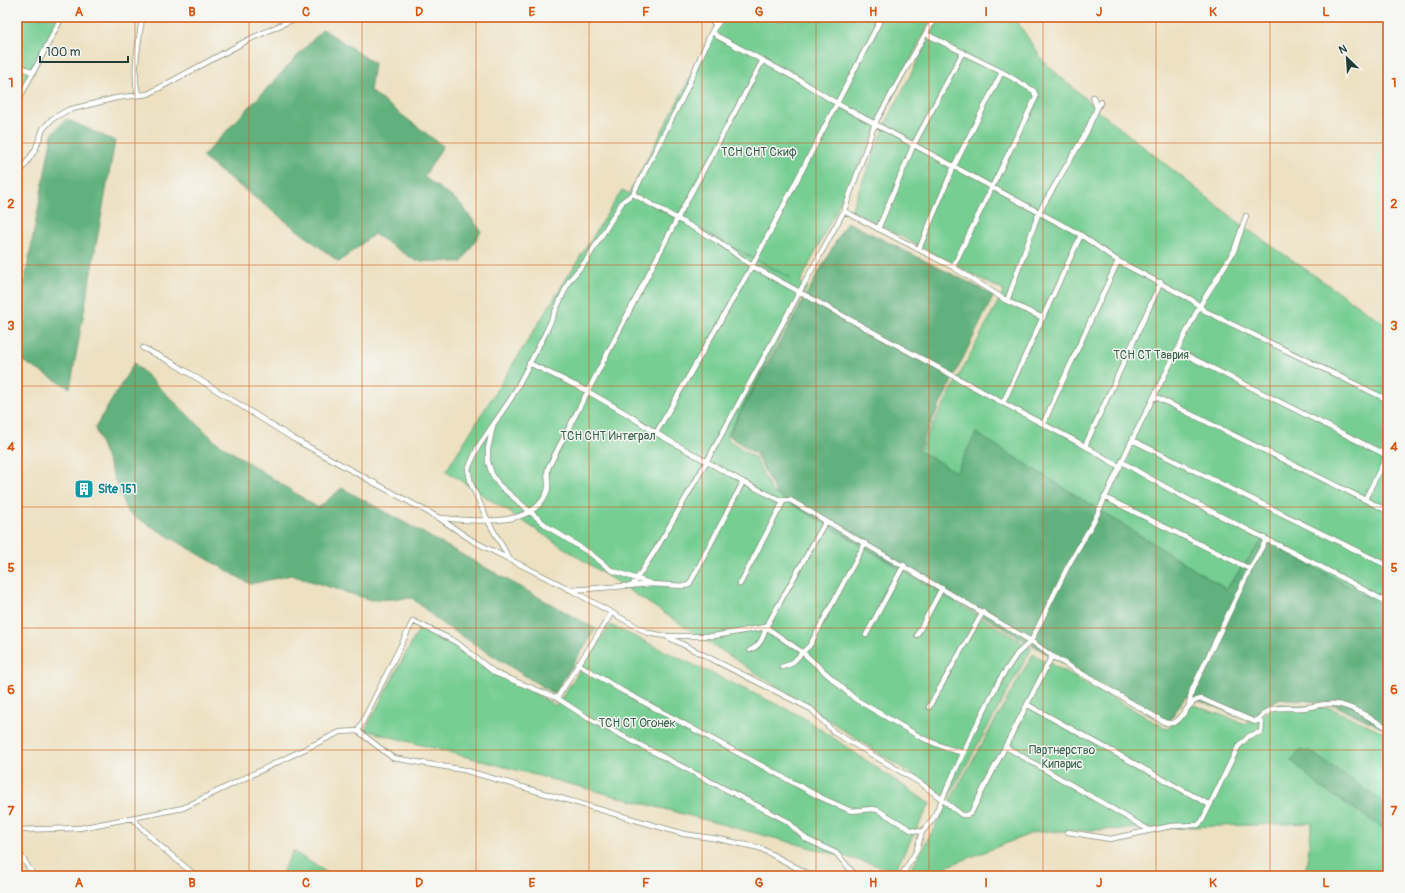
<svg xmlns="http://www.w3.org/2000/svg" width="1405" height="893" viewBox="0 0 1405 893" font-family="Pangolin,sans-serif">
<style>
.green{fill:#76ce93;stroke:#4a8664}
.forest{fill:#60b17d;stroke:#407758}
.lines{fill:none;stroke-linecap:round;stroke-linejoin:round}
.street-casing{stroke:#868f7b;stroke-width:6}
.street{stroke:#fff;stroke-width:4.5}
.grid{fill:none;stroke:#d45610;stroke-width:1;stroke-opacity:0.55}
.labels{text-anchor:middle;stroke-width:3;stroke-linejoin:round;paint-order:stroke}
.park-label{font-size:12px;fill:#35614c;stroke:#f6f6f2}
.culture-label{font-size:12px;font-weight:bold;fill:#0d838f;stroke:#f6f6f2;text-anchor:start}
.neatline{fill:none;stroke:#d45610;stroke-width:1.5}
.grid-label{font-size:13px;text-anchor:middle;font-weight:bold;fill:#d45610}
</style>
<rect width="100%" height="100%" fill="#f6f6f2"/>
<filter id="ink" filterUnits="userSpaceOnUse"><feTurbulence type="fractalNoise" baseFrequency=".025" numOctaves="2"/><feDisplacementMap in="SourceGraphic" scale="8" xChannelSelector="R" yChannelSelector="G"/><feConvolveMatrix kernelMatrix="1 2 1 2 8 2 1 2 1" color-interpolation-filters="sRGB"/></filter>
<filter id="wash" filterUnits="userSpaceOnUse"><feTurbulence type="fractalNoise" baseFrequency=".012" numOctaves="4" result="noise"/><feDisplacementMap in="SourceGraphic" scale="16" xChannelSelector="R" yChannelSelector="G"/><feGaussianBlur stdDeviation="0.9" result="paint"/><feColorMatrix in="noise" values="0 0 0 0 0 0 0 0 0 0 0 0 0 0 0 0 0 1.4 0 .05"/><feComposite in="paint" operator="in"/></filter>
<g filter="url(#wash)">
<rect width="100%" height="100%" fill="#ede1c2"/>
<path class="green" d="M 17,17 L 62,17 L 17,101 Z
M 722,17 L 932,17 L 800,283 L 807,287 L 726,438 L 755,458 L 772,492 L 1032,648 L 948,798 L 446,471 L 622,190 L 791,278 L 630,192 Z
M 940,17 L 1014,17 L 1044,62 L 1101,113 L 1247,229 L 1388,326 L 1388,730 L 1330,703 L 1280,698 L 1250,719 L 1186,696 L 1167,724 L 777,495 L 756,454 L 728,435 L 847,222 L 919,451 L 1004,291 L 851,210 L 887,121 Z
M 421,625 L 556,706 L 610,625 L 801,716 L 930,804 L 895,870 L 365,730 Z
M 1033,654 L 1168,729 L 1188,703 L 1246,724 L 1280,704 L 1330,708 L 1388,734 L 1388,876 L 1305,876 L 1312,823 L 1035,832 L 923,876 L 907,876 Z
M 293,851 L 332,876 L 280,876 Z"/>
<path class="forest" d="M 323,29 L 374,63 L 370,91 L 443,146 L 424,177 L 460,203 L 481,231 L 462,262 L 416,261 L 374,234 L 339,262 L 202,157 Z
M 66,119 L 115,141 L 70,388 L 17,358 L 17,323 L 52,134 Z
M 847,222 L 994,295 L 918,450 L 956,472 L 976,433 L 1226,589 L 1263,539 L 1388,608 L 1388,730 L 1330,703 L 1280,698 L 1250,719 L 1186,696 L 1167,724 L 777,495 L 756,454 L 728,435 Z
M 134,363 L 215,441 L 318,508 L 342,488 L 596,629 L 554,694 L 441,623 L 412,598 L 371,600 L 291,575 L 250,584 L 127,512 L 95,428 Z
M 1308,750 L 1388,805 L 1388,831 L 1320,787 L 1291,760 L 1300,751 Z"/>
</g>
<g filter="url(#ink)">
<g class="lines">
<defs>
<path id="street" d="M 706,17 L 716,24 L 712,31 L 717,36 L 801,81 L 838,104 L 1081,235 L 1118,261 L 1192,300 L 1205,311 L 1388,400
M 782,21 L 784,17
M 926,34 L 1002,72 L 1034,91 L 1036,97 L 953,267
M 17,64 L 33,73
M 138,95 C 132,70 139,43 142,17
M 1093,97 L 1097,108
M 17,103 L 62,17
M 17,177 L 35,150 L 43,129 L 52,119 L 68,110 L 116,98 L 148,94 L 248,40 L 298,17
M 633,194 L 719,242 L 752,266 L 1003,403 L 1085,446 L 1120,467
M 844,211 L 953,267 L 1007,301 L 1043,318
M 878,229 L 914,144 L 963,52
M 919,249 L 954,166 L 1002,72
M 1007,301 L 1039,212 L 1086,133 L 1097,108 L 1101,102
M 143,348 L 173,363 L 294,439 L 439,518 L 473,541 L 571,590 L 648,633 L 666,636 L 811,709 L 835,733 L 922,784 L 962,815 L 967,815 L 971,813 L 1052,656
M 1178,351 L 1388,456
M 529,363 L 587,391 L 627,414 L 656,433 L 743,482 L 782,501 L 790,500 L 1031,641 L 1052,656 L 1164,722 C 1184,730 1183,700 1202,699 L 1255,722 L 1259,720 L 1262,723 L 1261,732 L 1249,736 L 1238,747 L 1202,821 L 1198,825 L 1171,826 L 1110,839 L 1068,832
M 1154,396 L 1388,511
M 1003,403 L 1081,235
M 1043,424 L 1118,261
M 493,426 L 488,449 L 488,462 L 492,474 L 499,485 L 548,527 L 591,554 L 611,570 L 652,584
M 656,433 L 752,266 L 882,17
M 1132,440 L 1388,566
M 1085,446 L 1161,282
M 1122,462 C 1208,514 1301,553 1388,603
M 1104,497 L 1250,569
M 1365,499 L 1387,456
M 440,518 C 472,520 532,530 547,492 C 550,486 546,476 548,468 L 677,219 L 763,60
M 509,558 L 488,521 L 471,484 L 468,469 L 478,447 L 512,397 L 545,334 L 569,281 L 586,261 L 623,201 L 633,194 L 683,97 L 712,31 L 723,17
M 740,584 L 784,500
M 632,586 L 658,546 L 707,461 L 844,211 L 875,123 L 935,17
M 571,590 L 652,584 L 684,586 L 689,585 L 743,482
M 866,635 L 904,565
M 917,635 L 942,588
M 668,636 L 714,636 L 766,627 L 802,652 L 855,699 L 922,738 L 946,748 L 964,753
M 750,650 C 760,646 763,638 766,627 L 826,521
M 578,664 L 621,690 L 820,797 L 851,811 L 872,809 L 878,810 L 911,830 L 922,832
M 782,667 L 791,664 L 810,645 L 865,543
M 557,698 L 611,614
M 1189,704 L 1192,690 L 1250,569 L 1266,540
M 1028,705 L 1210,805
M 929,707 L 983,612
M 1256,721 C 1273,704 1279,709 1301,708 C 1310,708 1319,704 1328,704 C 1348,702 1371,719 1388,728
M 358,731 L 413,621 L 456,642 L 495,673 L 557,698 L 588,718 L 787,821 L 806,839 L 836,853 L 856,876
M 1006,747 L 1149,830
M 132,818 L 159,845 L 196,876
M 17,830 L 80,828 L 183,808 L 340,732 L 358,731 L 393,758 L 464,770 L 684,834 L 719,839 L 760,848 L 812,876
M 17,849 L 34,876
M 898,876 L 903,873 L 916,852 L 922,832 L 933,819 L 973,732 L 1000,679 L 1017,654 L 1031,641 L 1068,566 L 1095,519 L 1132,440 L 1199,307 L 1234,251 L 1246,216"/>
</defs>
<use href="#street" class="street-casing"/>
<use href="#street" class="street"/>
</g>
</g>
<path class="grid" d="M 135,17 L 135,876M 249,17 L 249,876M 362,17 L 362,876M 476,17 L 476,876M 589,17 L 589,876M 702,17 L 702,876M 816,17 L 816,876M 929,17 L 929,876M 1043,17 L 1043,876M 1156,17 L 1156,876M 1270,17 L 1270,876M 17,143 L 1388,143M 17,265 L 1388,265M 17,386 L 1388,386M 17,507 L 1388,507M 17,628 L 1388,628M 17,750 L 1388,750"/>
<defs>
<symbol id="building-square" viewBox="-11 -11 22 22"><rect x="-9" y="-9" width="18" height="18" rx="4" fill="#0f9aa8" stroke="#f6f6f2"/><path d="M-4-6H4V6H1V3H-1V6H-4ZM-2.5-4.3h1.7v1.8h-1.7ZM.8-4.3h1.7v1.8H.8ZM-2.5-1h1.7V.8h-1.7ZM.8-1h1.7V.8H.8Z" fill="#fff"/></symbol>
</defs>
<g fill-rule="evenodd">
<use href="#building-square" x="73" y="478" width="22" height="22"/>
</g>
<g class="labels">
<g class="park-label">
<text x="759" y="156">ТСН СНТ Скиф</text>
<text x="1151" y="359">ТСН СТ Таврия</text>
<text x="608" y="440">ТСН СНТ Интеграл</text>
<text x="637" y="727">ТСН СТ Огонек</text>
<text x="1062" y="754">Партнерство<tspan x="1062" dy="14">Кипарис</tspan></text>
</g>
<g class="culture-label">
<text x="98" y="493">Site 151</text>
</g>
</g>
<rect width="1405" height="893" fill="none" stroke="#f6f6f2" stroke-width="44"/>
<g transform="translate(1347 58) rotate(335)" stroke="#f6f6f2" stroke-width="3" paint-order="stroke">
<path d="M0-3L7 15L0 10L-7 15Z" fill="#1f3d34"/>
<text y="-6" font-size="11" font-weight="bold" text-anchor="middle" fill="#1f3d34">N</text>
</g>
<path d="M40 56v6h88v-6" fill="none" stroke="#1f3d34" stroke-width="2"/>
<text x="46" y="56" font-size="12" fill="#1f3d34" stroke="#f6f6f2" stroke-width="3" paint-order="stroke">100 m</text>
<rect x="22" y="22" width="1361" height="849" class="neatline"/>
<g class="grid-label">
<text x="79" y="16">A</text>
<text x="192" y="16">B</text>
<text x="306" y="16">C</text>
<text x="419" y="16">D</text>
<text x="532" y="16">E</text>
<text x="646" y="16">F</text>
<text x="759" y="16">G</text>
<text x="873" y="16">H</text>
<text x="986" y="16">I</text>
<text x="1099" y="16">J</text>
<text x="1213" y="16">K</text>
<text x="1326" y="16">L</text>
<text x="11" y="87">1</text>
<text x="1394" y="87">1</text>
<text x="11" y="208">2</text>
<text x="1394" y="208">2</text>
<text x="11" y="330">3</text>
<text x="1394" y="330">3</text>
<text x="11" y="451">4</text>
<text x="1394" y="451">4</text>
<text x="11" y="572">5</text>
<text x="1394" y="572">5</text>
<text x="11" y="694">6</text>
<text x="1394" y="694">6</text>
<text x="11" y="815">7</text>
<text x="1394" y="815">7</text>
<text x="79" y="887">A</text>
<text x="192" y="887">B</text>
<text x="306" y="887">C</text>
<text x="419" y="887">D</text>
<text x="532" y="887">E</text>
<text x="646" y="887">F</text>
<text x="759" y="887">G</text>
<text x="873" y="887">H</text>
<text x="986" y="887">I</text>
<text x="1099" y="887">J</text>
<text x="1213" y="887">K</text>
<text x="1326" y="887">L</text>
</g>
</svg>
